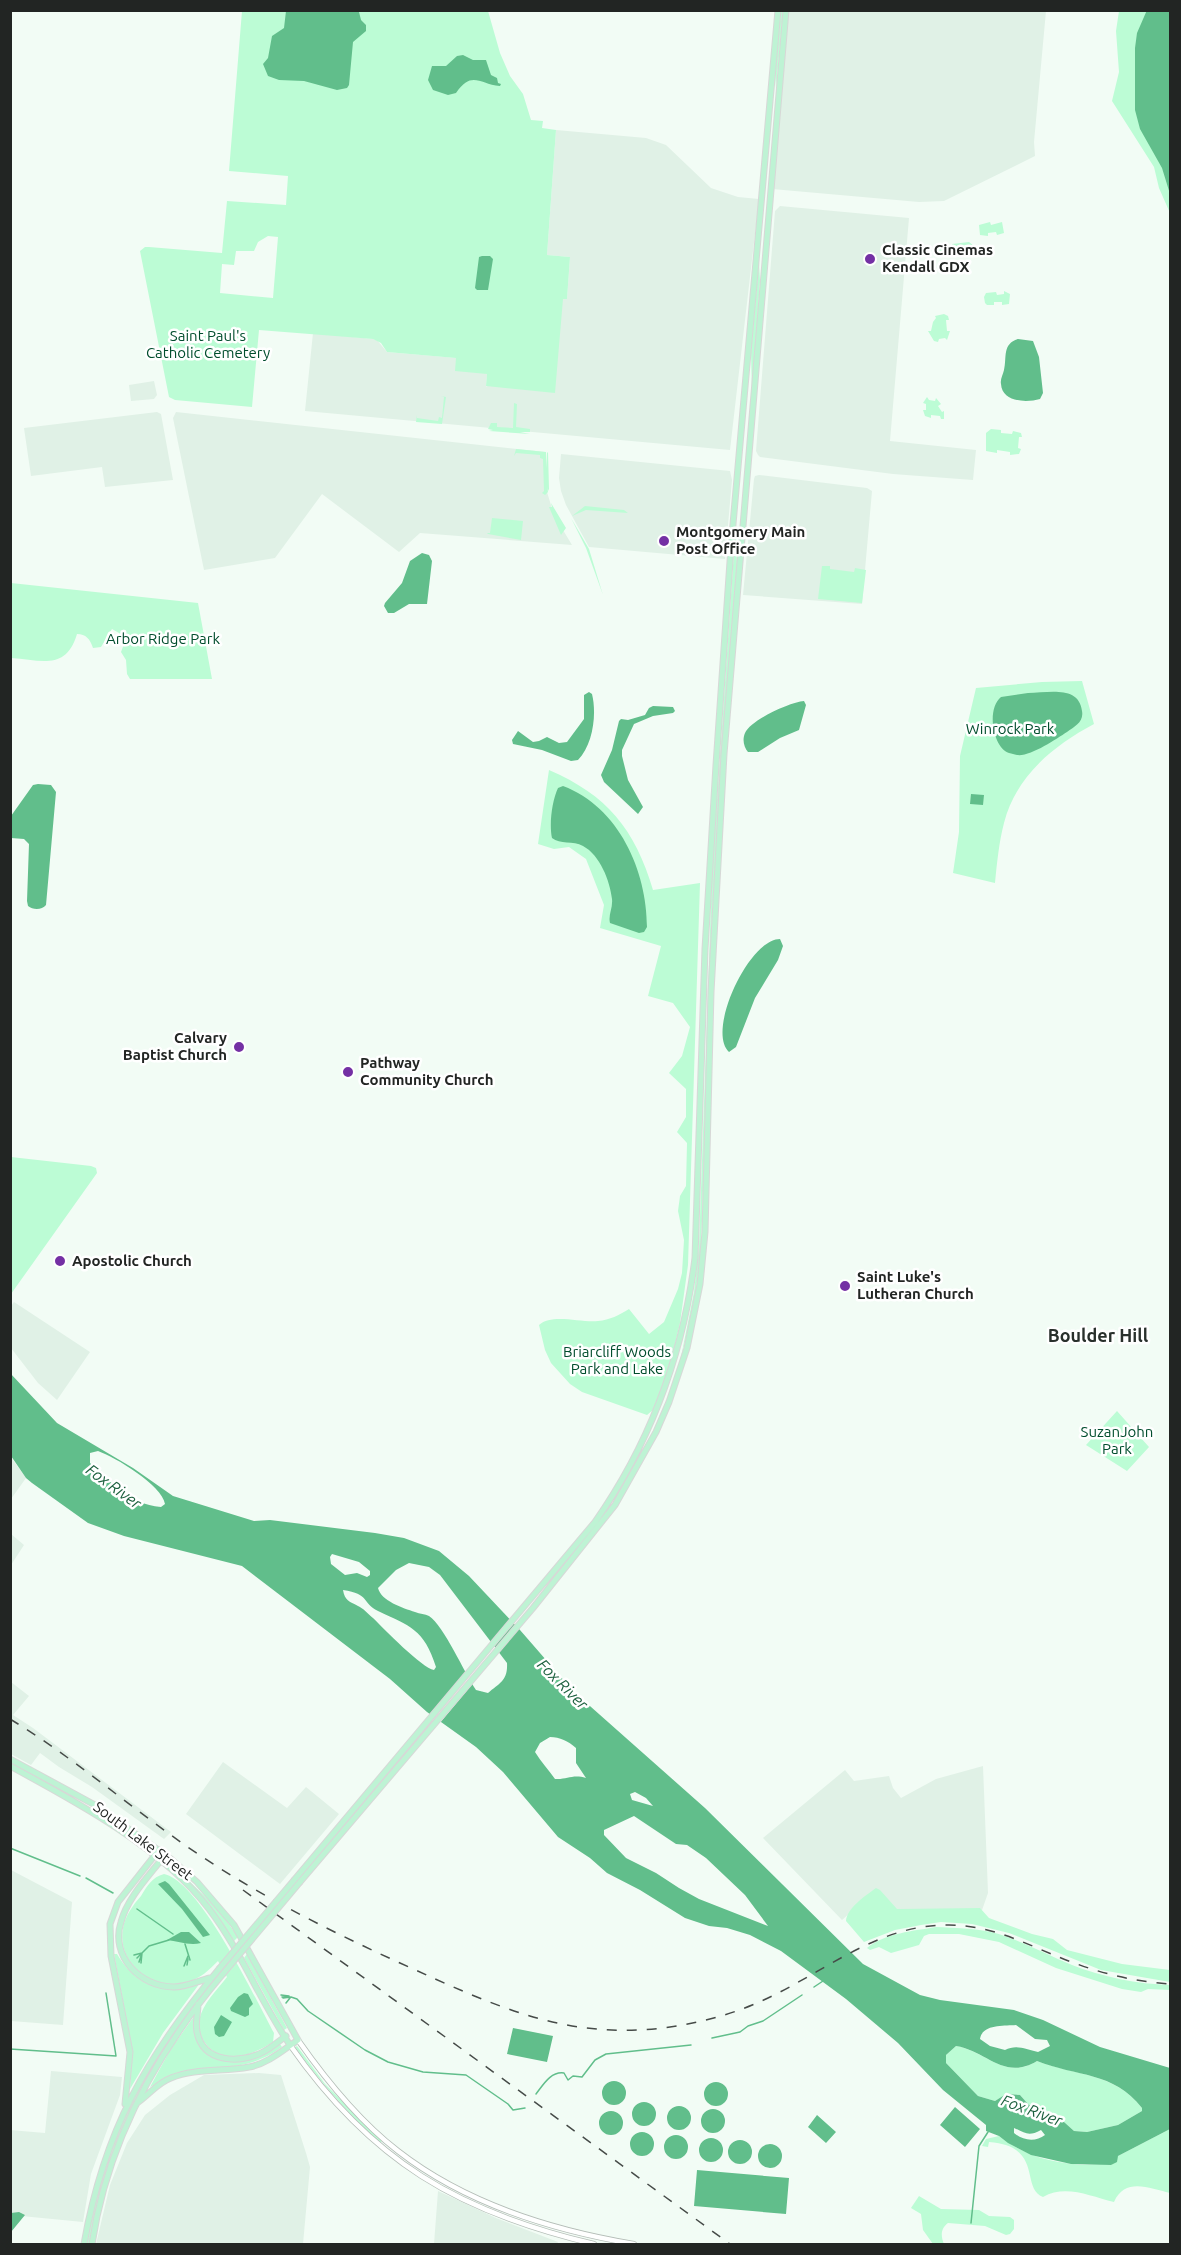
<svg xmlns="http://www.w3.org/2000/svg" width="1181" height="2255" viewBox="0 0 1181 2255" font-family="Ubuntu,sans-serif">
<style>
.built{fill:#e0f1e6}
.green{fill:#bcfcd5;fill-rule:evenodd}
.water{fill:#61be8b;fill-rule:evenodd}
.pier{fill:#f2fcf5}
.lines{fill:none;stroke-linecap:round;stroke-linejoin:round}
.stream{stroke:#61be8b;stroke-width:1.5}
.secondary-casing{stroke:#b4bdb7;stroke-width:6}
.primary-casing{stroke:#d7d8d7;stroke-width:7}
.secondary{stroke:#fff;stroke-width:4.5}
.primary{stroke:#bef3d4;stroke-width:5}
.rail{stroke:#464b48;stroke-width:1.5;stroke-dasharray:10 10;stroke-linecap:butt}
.primary-bridge-casing{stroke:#d7d8d7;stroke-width:7;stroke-linecap:butt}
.primary-bridge{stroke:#bef3d4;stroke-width:5}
.poi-dot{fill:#7430a4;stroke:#fff;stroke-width:2}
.labels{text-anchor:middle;stroke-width:5;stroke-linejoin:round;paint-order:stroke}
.poi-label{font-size:15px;font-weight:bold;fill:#222523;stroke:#fff;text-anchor:start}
.park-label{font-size:15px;fill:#004d2d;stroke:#fff}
.street-label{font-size:15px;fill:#222523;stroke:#fff}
.water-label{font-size:16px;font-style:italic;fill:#1d613f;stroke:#fff}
.quarter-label{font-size:18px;font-weight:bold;fill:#29302c;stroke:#fff}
</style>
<rect width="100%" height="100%" fill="#f2fcf5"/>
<path class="built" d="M 788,11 L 1046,11 L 1034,142 L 1035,156 L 944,201 L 919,202 L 772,189 Z
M 556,130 L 646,138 L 666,145 L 711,188 L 738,197 L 759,199 L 730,450 L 305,411 L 313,333 L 373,339 L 377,340 L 387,352 L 457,358 L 487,374 L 486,387 L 563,299 L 567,299 L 570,257 L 547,255 Z
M 780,206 L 909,218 L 890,441 L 976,450 L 973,480 L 893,474 L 760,457 L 758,455 L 756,451 L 775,211 Z
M 154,381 L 157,395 L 154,399 L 131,401 L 129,385 Z
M 157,412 L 161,414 L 173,480 L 105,487 L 102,467 L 31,476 L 24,428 Z
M 176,412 L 545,452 L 547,492 L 554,515 L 572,545 L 420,533 L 399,552 L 322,494 L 275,558 L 204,570 L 173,418 Z
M 561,454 L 730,471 L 732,480 L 725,559 L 589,547 L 566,505 L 561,491 L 559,478 Z
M 759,475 L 867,488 L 872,491 L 862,604 L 743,595 L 754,479 L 755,476 Z
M 14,1302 L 90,1352 L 57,1400 L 38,1383 L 11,1348 L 11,1306 Z
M 10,1456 L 26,1478 L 11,1499 L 10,1499 Z
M 11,1534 L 24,1545 L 11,1565 Z
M 11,1682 L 29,1696 L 13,1715 L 33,1728 L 171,1832 L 164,1839 L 92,1787 L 59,1767 L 40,1753 L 31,1765 L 11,1754 Z
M 223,1762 L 287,1808 L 306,1787 L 339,1814 L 280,1884 L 186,1814 Z
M 983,1766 L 988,1893 L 981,1913 L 894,1912 L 876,1890 L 842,1920 L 763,1838 L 845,1770 L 854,1781 L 889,1776 L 893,1788 L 901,1798 L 936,1779 Z
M 11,1870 L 72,1902 L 63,2025 L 11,2021 Z
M 51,2071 L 122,2077 L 120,2095 L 91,2174 L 83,2222 L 11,2215 L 10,2130 L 45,2133 Z
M 259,2073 L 281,2075 L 306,2153 L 310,2167 L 303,2244 L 96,2244 L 110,2185 L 127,2143 L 145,2115 L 170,2095 L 204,2075 Z
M 438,2191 L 496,2218 L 558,2242 L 557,2244 L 434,2244 Z"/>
<path class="green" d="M 265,10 L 488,11 L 500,53 L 510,76 L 523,94 L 531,120 L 543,121 L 542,128 L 556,130 L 547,255 L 570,257 L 567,299 L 563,299 L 555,393 L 486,386 L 487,374 L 455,371 L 456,358 L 387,352 L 381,343 L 373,339 L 259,330 L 252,407 L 175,400 L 169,397 L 140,251 L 145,247 L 149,247 L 222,253 L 227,201 L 286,205 L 288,176 L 229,171 L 242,11 L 264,12 ZM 268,236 L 278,237 L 273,298 L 220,293 L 222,264 L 234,265 L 236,251 L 254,251 L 258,242 Z
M 781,11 L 783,11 L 776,89 L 775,72 Z
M 1119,11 L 1170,11 L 1170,213 L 1159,188 L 1154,167 L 1112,101 L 1119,72 L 1116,31 Z
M 990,222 L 991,225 L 1002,222 L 1004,233 L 997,235 L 996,232 L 988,233 L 988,236 L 980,235 L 979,225 Z
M 969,242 L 974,246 L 971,252 L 964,252 L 964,249 L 953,251 L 953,254 L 941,254 L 936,250 L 941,245 L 941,248 L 952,247 L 952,244 Z
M 759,262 L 760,281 L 752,393 L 751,352 Z
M 1004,291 L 1010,294 L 1009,304 L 1002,305 L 1002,302 L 994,302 L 994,305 L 987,305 L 985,303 L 984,297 L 986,293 L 996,292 L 997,295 L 1004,294 Z
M 944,314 L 948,316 L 949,320 L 946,320 L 947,331 L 950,331 L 947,340 L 945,338 L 939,339 L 938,342 L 934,341 L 928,331 L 931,331 L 933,322 L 936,318 L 935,316 Z
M 441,396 L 446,397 L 442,424 L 416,422 L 417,415 L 417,418 L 438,421 L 439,417 L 442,418 L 444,397 Z
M 927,397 L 929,400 L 935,401 L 936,398 L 941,404 L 938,406 L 942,412 L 944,411 L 944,419 L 941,419 L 940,416 L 931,415 L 931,418 L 925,416 L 923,410 L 926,410 L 926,404 L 923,403 Z
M 514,403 L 517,404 L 516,427 L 530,429 L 530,432 L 520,432 L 530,434 L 489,431 L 493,430 L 488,429 L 491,423 L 497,423 L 497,427 L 513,428 Z
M 991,429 L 1001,430 L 1001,433 L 1012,434 L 1013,431 L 1021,433 L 1022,437 L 1019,437 L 1018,448 L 1021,449 L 1019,454 L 1010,455 L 1010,452 L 997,450 L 997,453 L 986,451 L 986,433 Z
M 516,449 L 546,452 L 546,468 L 547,453 L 548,452 L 549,489 L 548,491 L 547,487 L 548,492 L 545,495 L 542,493 L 544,491 L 543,459 L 540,458 L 540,455 L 516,453 L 514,456 Z
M 551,503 L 566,528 L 561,535 L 549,507 L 552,507 Z
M 585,506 L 624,510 L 628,513 L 586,510 L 572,516 Z
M 492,518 L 523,521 L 521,540 L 488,534 L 487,533 L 490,533 Z
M 571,518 L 589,549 L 603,595 L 586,548 Z
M 736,522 L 737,565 L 723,736 L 712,917 L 701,1251 L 694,1305 L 680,1362 L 694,1292 L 699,1246 L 712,873 Z
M 822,566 L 830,566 L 830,569 L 854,572 L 855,568 L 866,570 L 862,603 L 818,599 Z
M 11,583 L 198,603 L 212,679 L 130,679 L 127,674 L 126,660 L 121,652 L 124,644 L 119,633 L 112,629 L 101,647 L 93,648 C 90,639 86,634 77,634 C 66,671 41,660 11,658 Z
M 1082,681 L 1094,724 C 1053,746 1016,776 1004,823 C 999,842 997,863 995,883 L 953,873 L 959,832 L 960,756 L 976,688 L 1042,682 Z
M 549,770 C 607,795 635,829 653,890 L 700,883 L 688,1265 L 680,1323 L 670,1366 L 653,1410 L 647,1415 L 582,1392 L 570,1384 L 551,1363 L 545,1350 L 539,1325 C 552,1313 581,1323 598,1321 C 610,1320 619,1315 629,1309 L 649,1334 L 664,1322 L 678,1289 L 682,1273 L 684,1240 L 678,1211 L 680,1196 L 686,1186 L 687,1143 L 677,1132 L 686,1117 L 686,1089 L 669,1073 L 682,1056 L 690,1027 L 673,1003 L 648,996 L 661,946 L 600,928 L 604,905 L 586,859 L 569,847 L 554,849 L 538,844 Z
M 11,1157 L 91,1166 L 96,1168 L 97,1173 L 11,1294 Z
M 1117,1411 L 1149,1447 L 1127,1471 L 1086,1445 Z
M 164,1874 C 200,1881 256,2000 274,2033 L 273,2042 C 253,2055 223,2067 205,2043 C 200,2037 198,2029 199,2021 C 202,2004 217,1990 227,1977 L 218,1961 C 209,1970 201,1978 188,1982 C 155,1992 116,1965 123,1928 C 125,1916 133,1905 141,1896 C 147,1886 152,1877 164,1874 Z
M 185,1877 L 219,1910 L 238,1937 L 234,1941 L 217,1916 Z
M 876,1888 L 880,1890 L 897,1909 L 980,1908 L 989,1918 L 1032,1934 L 1053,1939 L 1067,1950 L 1122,1964 L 1170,1970 L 1170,1982 L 1101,1970 L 1009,1933 L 972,1924 L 941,1922 L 921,1925 L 895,1930 L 864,1942 L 846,1921 C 847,1908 865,1896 876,1888 Z
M 936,1927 C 955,1928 973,1928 991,1932 C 1019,1939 1045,1954 1072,1965 C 1102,1977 1138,1984 1170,1985 L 1170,1990 L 1148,1989 L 1141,1992 L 1122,1989 L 1056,1968 L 999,1942 L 959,1934 L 929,1934 L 924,1936 L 919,1945 L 891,1953 L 879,1947 L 870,1950 L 867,1948 C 885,1933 914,1931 936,1927 Z
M 114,1954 L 117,1954 C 137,1987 163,1995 200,1983 L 163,2033 L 130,2089 L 132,2049 Z
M 247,1954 L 287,2028 L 284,2030 L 244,1958 Z
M 195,2015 C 188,2049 220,2068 250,2059 C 261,2056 270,2050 280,2044 L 282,2047 C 244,2074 220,2063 179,2073 C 168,2075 159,2083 150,2087 L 170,2050 Z
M 176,2029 C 132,2095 104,2166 89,2244 L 87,2244 C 101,2165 129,2094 176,2029 Z
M 297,2046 L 325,2084 L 382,2141 L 380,2143 C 348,2113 321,2083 295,2047 Z
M 956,2046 C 986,2051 1005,2081 1037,2061 C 1076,2076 1114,2072 1142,2108 L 1142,2111 L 1118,2125 L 1087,2132 L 1074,2131 L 1064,2122 L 1052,2120 L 1028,2104 L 1020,2095 L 1006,2094 L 995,2101 L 978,2096 L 946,2063 L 946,2055 Z
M 1170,2129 L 1170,2193 C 1149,2188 1125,2177 1114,2202 C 1090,2196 1065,2184 1043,2197 C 1020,2188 1044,2146 989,2142 L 988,2147 L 982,2146 L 986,2139 L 999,2136 C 1021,2153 1045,2161 1073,2164 C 1085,2166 1098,2163 1111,2165 L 1118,2156 Z
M 919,2196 L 941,2209 L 979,2210 L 989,2216 L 1010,2217 L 1014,2220 L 1014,2229 L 1010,2234 L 1006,2235 L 985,2226 L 948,2223 C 940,2229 941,2237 944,2244 L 933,2244 L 923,2230 L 921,2214 L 911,2208 Z"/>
<path class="water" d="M 1147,10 L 1170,11 L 1170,194 L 1162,168 L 1140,129 L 1135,110 L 1135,48 L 1137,33 Z
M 286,11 L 359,12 L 361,20 L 366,25 L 366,31 L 353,42 L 349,85 L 347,88 L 337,90 L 304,81 L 279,80 L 268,76 L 263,64 L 268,58 L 272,36 L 284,28 Z
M 463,55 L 473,60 L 486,60 L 491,75 L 497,78 L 498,83 L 501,84 L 500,86 C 479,84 472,70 456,93 L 448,95 L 433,90 L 428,80 L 432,66 L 446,66 L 457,56 Z
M 482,256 L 490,256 L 493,259 L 488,290 L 477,290 L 475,288 L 479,257 Z
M 1018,339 L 1033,341 L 1039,357 L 1043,393 L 1040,399 C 1026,403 1002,402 1001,384 C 1000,379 1003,375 1004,370 C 1007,357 1002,344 1018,339 Z
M 422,553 L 429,555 L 432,561 L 427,604 L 409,604 L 394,613 L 388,613 L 384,606 L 385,603 L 402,583 L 410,561 Z
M 589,692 L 592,694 C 597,714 593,745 578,760 L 571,761 L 542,750 L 513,744 L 512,740 L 518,731 L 533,742 L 539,741 L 547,737 L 559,743 L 567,742 L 584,719 L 584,695 Z
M 1028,693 C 1048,693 1079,685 1082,711 C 1084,722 1075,726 1067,732 C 1056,739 1030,757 1017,755 C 1014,754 1012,754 1009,753 C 993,748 986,709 1001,697 Z
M 804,701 L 806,705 L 799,730 L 780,738 L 758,752 L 748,752 C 744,747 742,740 745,733 C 751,720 790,702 804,701 Z
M 653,706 L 673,707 L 675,711 L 673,713 L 653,716 L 634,724 L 622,750 L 622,756 L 628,780 L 643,807 L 638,814 L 604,782 L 601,775 L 612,750 L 619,721 L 621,719 L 628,720 L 645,715 L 649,708 Z
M 38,784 L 51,785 L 56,792 L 46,905 C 42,910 33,910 28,906 L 27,901 L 29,844 L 24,839 L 11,838 L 11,816 L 33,785 Z
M 563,786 C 619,807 647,871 647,927 L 644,932 L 639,933 L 610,923 C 608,915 613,908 612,899 C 610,881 600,855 583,846 C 573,840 560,845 552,838 C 549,824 552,801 558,788 Z
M 971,794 L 984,795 L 983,805 L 970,804 Z
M 780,939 L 783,946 L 778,960 L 755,998 L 736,1047 L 729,1052 C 706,1031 749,939 780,939 Z
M 10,1373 L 57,1423 L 133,1468 L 173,1496 L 254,1521 L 270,1520 L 375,1533 L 404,1538 L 439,1551 L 469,1576 L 520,1630 L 573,1691 L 705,1808 L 863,1964 L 920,1995 L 940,2000 L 1014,2010 L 1043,2020 L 1100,2047 L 1170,2068 L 1170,2129 L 1118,2156 L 1117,2162 L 1111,2165 L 1071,2164 L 1031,2155 L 1008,2143 L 999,2136 L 986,2131 L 986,2125 L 943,2090 L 898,2043 L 846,1999 L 781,1951 L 750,1935 L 727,1928 L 709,1926 L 685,1918 L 640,1890 L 607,1873 L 590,1858 L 558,1837 L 503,1772 L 476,1747 L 427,1712 L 390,1679 L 242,1566 L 124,1536 L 88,1523 L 32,1483 L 26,1478 L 11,1456 ZM 98,1451 C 115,1457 162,1485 165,1504 L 161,1507 C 128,1504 113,1483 90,1463 L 90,1453 ZM 332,1554 L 359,1562 L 370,1571 L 370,1575 L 367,1577 L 357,1573 L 345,1575 L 331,1564 L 330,1557 ZM 409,1563 L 429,1567 L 440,1575 L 507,1663 C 508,1681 499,1683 488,1693 L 476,1690 C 464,1672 444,1626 429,1616 C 425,1614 420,1614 415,1612 C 403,1608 381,1601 378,1588 L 396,1570 ZM 343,1590 C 370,1594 362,1603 378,1611 C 410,1626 424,1629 436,1667 L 434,1670 C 422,1668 384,1629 373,1618 C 368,1614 363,1608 358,1606 C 349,1601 345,1601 343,1590 ZM 550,1737 C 560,1737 568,1741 576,1748 L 576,1763 L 586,1778 C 572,1774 567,1780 555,1779 C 548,1769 541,1762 535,1752 L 540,1743 ZM 635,1792 L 646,1798 L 653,1806 L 632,1800 L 630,1794 ZM 634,1816 L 676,1844 L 687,1845 L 706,1858 L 745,1895 L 768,1926 L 699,1899 L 679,1888 L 656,1873 L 626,1858 L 604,1835 L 604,1830 ZM 1016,2025 L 1035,2039 L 1047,2040 L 1050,2046 L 1038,2052 C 1026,2049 1016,2044 1005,2050 L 990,2046 L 980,2039 C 982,2024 1004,2026 1016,2025 ZM 956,2046 C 987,2051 1004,2081 1037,2061 C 1077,2077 1113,2071 1142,2108 L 1142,2111 L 1118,2125 L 1087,2132 L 1074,2131 L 1064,2122 L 1051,2120 L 1028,2104 L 1020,2095 L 1006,2094 L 995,2101 L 978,2096 L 946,2063 L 946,2055 ZM 1014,2128 C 1026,2133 1028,2137 1041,2130 L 1045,2135 C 1036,2142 1023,2141 1014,2133 Z
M 165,1881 L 169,1884 L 210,1935 L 203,1937 L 182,1909 L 158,1884 Z
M 181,1932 L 189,1932 L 201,1943 C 189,1946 178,1941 167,1940 Z
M 244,1993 L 248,1994 L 253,2004 L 249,2008 L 249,2015 L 245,2017 L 231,2011 L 230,2008 L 238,1997 Z
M 221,2015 L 232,2022 L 224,2036 L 219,2037 L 215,2034 L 214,2027 Z
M 513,2028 L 553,2036 L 547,2062 L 507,2054 Z
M602 2093a12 12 0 1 1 24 0a12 12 0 1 1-24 0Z
M704 2094a12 12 0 1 1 24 0a12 12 0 1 1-24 0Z
M632 2114a12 12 0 1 1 24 0a12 12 0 1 1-24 0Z
M667 2118a12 12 0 1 1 24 0a12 12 0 1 1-24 0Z
M 955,2107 L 980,2129 L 965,2147 L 940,2125 Z
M701 2121a12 12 0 1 1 24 0a12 12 0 1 1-24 0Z
M599 2123a12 12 0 1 1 24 0a12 12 0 1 1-24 0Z
M 817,2115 L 836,2132 L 826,2143 L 808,2127 Z
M630 2144a12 12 0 1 1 24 0a12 12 0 1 1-24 0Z
M664 2147a12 12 0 1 1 24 0a12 12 0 1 1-24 0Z
M699 2150a12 12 0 1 1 24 0a12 12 0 1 1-24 0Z
M728 2152a12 12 0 1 1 24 0a12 12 0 1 1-24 0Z
M758 2156a12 12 0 1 1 24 0a12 12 0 1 1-24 0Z
M 697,2170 L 789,2178 L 786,2214 L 694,2206 Z
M 19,2212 L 25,2215 L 11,2232 L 11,2213 Z"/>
<path class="pier" d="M 467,1671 L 474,1682 L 439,1724 L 428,1716 Z"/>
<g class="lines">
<path class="stream" d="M 10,1848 L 80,1876
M 86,1878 L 113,1893
M 137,1909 L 173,1934
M 185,1944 L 190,1960
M 134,1955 L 142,1953
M 137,1958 L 149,1946 L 169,1940
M 139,1962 L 141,1956
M 141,1963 L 142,1953
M 187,1965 L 188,1959
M 184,1966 L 188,1956
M 814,1987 L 823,1981
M 281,1995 L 289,1996
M 282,1997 L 287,1997
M 283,1998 L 291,1997 L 297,1999 L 308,2011 L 365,2050 L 388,2062 L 423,2072 L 466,2075 L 508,2104 L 513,2110 L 525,2108
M 286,2003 L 290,1998
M 712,2038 L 740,2032 L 748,2026 L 763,2021 L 802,1995
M 10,2049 L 116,2056 L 106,1993
M 536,2094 C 543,2085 551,2071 564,2073 L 568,2080 L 573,2076 L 582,2077 L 595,2060 L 606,2054 L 691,2045
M 971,2223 L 979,2146 L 988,2132"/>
<defs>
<path id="secondary" d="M 298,2040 C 326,2080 359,2121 398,2151 C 466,2204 551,2230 634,2244
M 290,2045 C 371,2161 458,2212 594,2244"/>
<path id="primary" d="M 10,1759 L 95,1805 L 171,1859 L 197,1882 L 234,1925 L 298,2040 C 283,2050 267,2064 249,2067 C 224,2072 195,2068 171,2078 C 157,2083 149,2095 137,2103
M 10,1766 C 75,1801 164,1849 209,1909 C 241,1951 260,2001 290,2045
M 161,1860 C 147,1878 127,1899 121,1922 C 110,1956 140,1987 174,1987 C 186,1987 198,1981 210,1978
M 295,1879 L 595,1522 C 651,1442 683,1355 695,1258 L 705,949 L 716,765 L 731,547 L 778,10
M 300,1882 L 533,1608 L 615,1505 L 656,1432 L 669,1402 L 687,1348 L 700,1284 L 705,1232 L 711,992 L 724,754 L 786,10
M 198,2004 C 198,2014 195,2022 197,2032 C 203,2063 240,2064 263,2052 C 271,2048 279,2041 286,2036
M 125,2104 L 130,2052 L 111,1956 L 110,1924 L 118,1902 L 159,1850
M 84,2244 C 104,2131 146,2057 219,1969
M 92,2244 C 107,2143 157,2052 222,1975"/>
</defs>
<use href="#secondary" class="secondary-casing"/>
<use href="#primary" class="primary-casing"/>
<use href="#secondary" class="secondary"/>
<use href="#primary" class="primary"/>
<path class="rail" d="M 10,1719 C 76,1759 134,1811 198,1854 C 262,1897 330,1931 400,1963 C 491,2004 566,2042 670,2027 C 704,2022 737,2013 768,1998 C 827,1970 880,1924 949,1925 C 997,1925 1034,1949 1077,1964 C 1107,1975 1139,1982 1170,1984
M 243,1890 L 730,2244"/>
<defs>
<path id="primary-bridge" d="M 219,1969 L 295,1879
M 222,1975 L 300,1882"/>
</defs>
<use href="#primary-bridge" class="primary-bridge-casing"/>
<use href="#primary-bridge" class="primary-bridge"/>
</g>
<g class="poi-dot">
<circle cx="870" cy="259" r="6"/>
<circle cx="664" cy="541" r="6"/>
<circle cx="239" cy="1047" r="6"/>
<circle cx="348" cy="1072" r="6"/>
<circle cx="60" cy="1261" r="6"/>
<circle cx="845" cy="1286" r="6"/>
</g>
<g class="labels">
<g class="poi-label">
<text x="882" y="255">Classic Cinemas<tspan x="882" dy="17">Kendall GDX</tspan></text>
<text x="676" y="537">Montgomery Main<tspan x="676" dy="17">Post Office</tspan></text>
<text x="227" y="1043" text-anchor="end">Calvary<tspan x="227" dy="17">Baptist Church</tspan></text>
<text x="360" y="1068">Pathway<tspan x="360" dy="17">Community Church</tspan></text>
<text x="72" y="1266">Apostolic Church</text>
<text x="857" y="1282">Saint Luke's<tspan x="857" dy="17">Lutheran Church</tspan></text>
</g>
<g class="park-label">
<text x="208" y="341">Saint Paul's<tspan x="208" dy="17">Catholic Cemetery</tspan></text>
<text x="163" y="644">Arbor Ridge Park</text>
<text x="1010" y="734">Winrock Park</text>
<text x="617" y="1357">Briarcliff Woods<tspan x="617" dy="17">Park and Lake</tspan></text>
<text x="1117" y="1437">SuzanJohn<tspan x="1117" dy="17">Park</tspan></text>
</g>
<g class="street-label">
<text transform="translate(143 1841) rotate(37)" y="5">South Lake Street</text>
</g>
<g class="water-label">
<text transform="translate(114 1486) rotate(36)" y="6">Fox River</text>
<text transform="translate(563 1684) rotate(45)" y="6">Fox River</text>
<text transform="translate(1032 2110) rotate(20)" y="6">Fox River</text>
</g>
<g class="quarter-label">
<text x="1098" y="1342">Boulder Hill</text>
</g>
</g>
<rect width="1181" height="2255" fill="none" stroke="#222523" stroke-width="24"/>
</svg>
